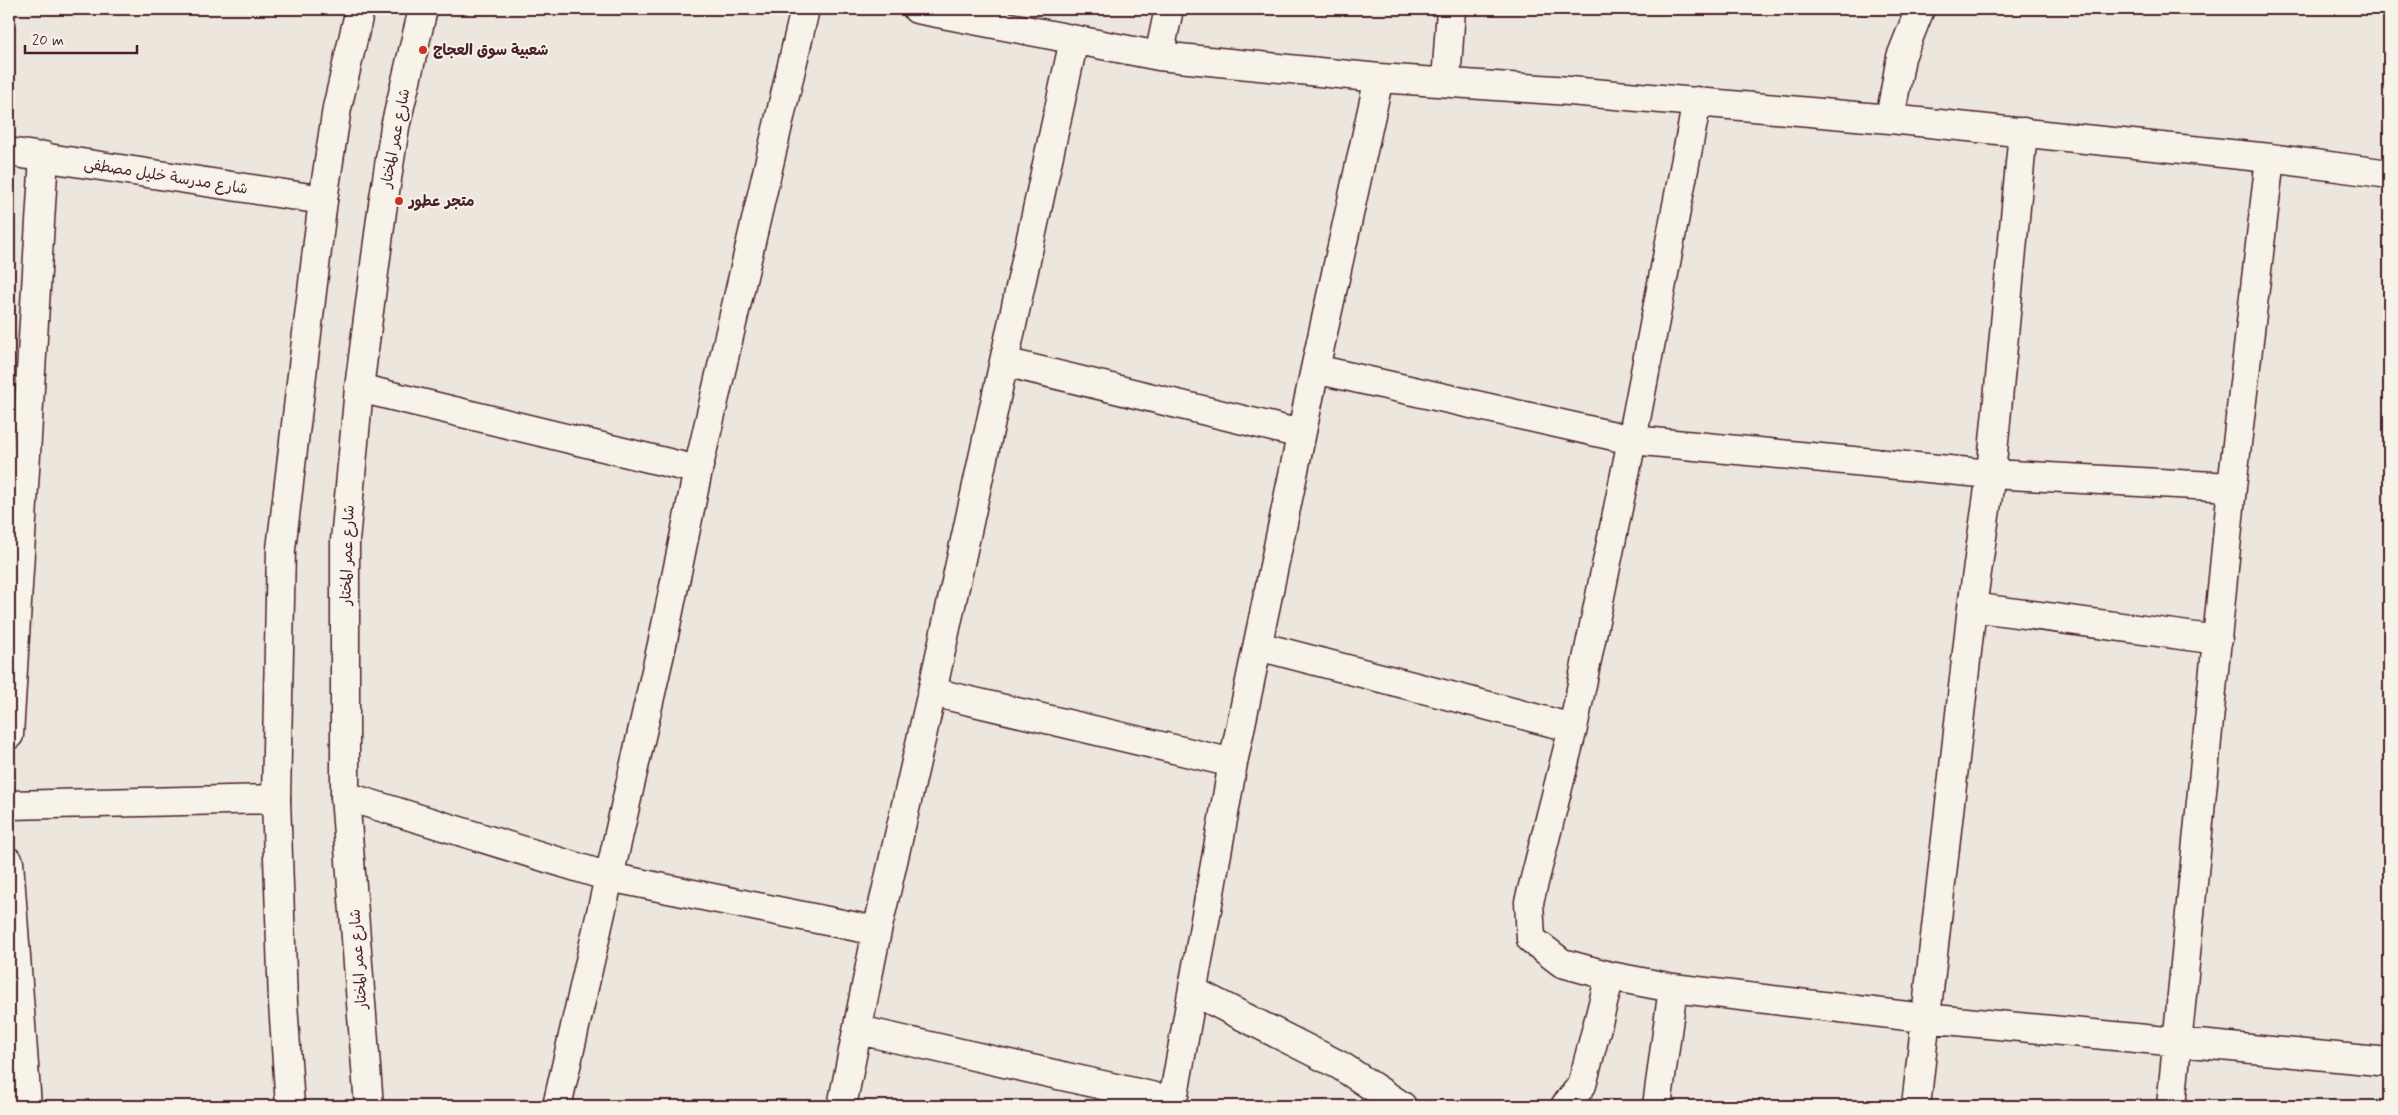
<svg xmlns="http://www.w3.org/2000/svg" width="2398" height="1115" viewBox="0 0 2398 1115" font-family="Mynerve,'Playpen Sans Arabic',sans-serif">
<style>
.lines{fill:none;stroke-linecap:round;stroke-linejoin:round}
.minor-casing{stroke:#4a1f2b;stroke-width:31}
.tertiary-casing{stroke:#4a1f2b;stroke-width:31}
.minor{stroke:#f7f3e8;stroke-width:28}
.tertiary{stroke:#f7f3e8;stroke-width:28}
.poi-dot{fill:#c8321e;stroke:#f7f3e8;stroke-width:2}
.labels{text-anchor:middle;stroke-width:4;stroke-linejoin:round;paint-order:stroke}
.poi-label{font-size:15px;font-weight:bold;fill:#4a1f2b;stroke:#f7f3e8;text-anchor:start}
.street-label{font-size:15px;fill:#4a1f2b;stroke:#f7f3e8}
</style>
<rect width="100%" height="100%" fill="#ece6dd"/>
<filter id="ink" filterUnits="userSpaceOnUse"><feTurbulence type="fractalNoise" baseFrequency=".02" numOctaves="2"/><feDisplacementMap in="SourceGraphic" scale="10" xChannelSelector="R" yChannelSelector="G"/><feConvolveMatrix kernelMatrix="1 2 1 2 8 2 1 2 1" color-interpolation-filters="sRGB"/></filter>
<g filter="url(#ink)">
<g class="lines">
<defs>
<path id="minor" d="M 917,9 L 1159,56 L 1379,78 L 1570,91 L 1890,119 L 2270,158 L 2389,174
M 1159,56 L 1169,9
M 1446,82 L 1451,9
M 1697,101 L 1632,440 L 1573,728 L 1529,902 L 1531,939 L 1562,963 L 1610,976 L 1673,988 L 1924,1018 L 2389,1062
M 1890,119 L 1901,57 L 1920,9
M 9,152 L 323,200
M 1004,362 L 1301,434
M 1315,369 L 1632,440 L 1991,474 L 2232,487
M 359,388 L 698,470
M 1972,607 L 2218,640
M 1258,646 L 1573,728
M 932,692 L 1233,763
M 9,735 L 44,156
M 345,796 L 609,877 L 877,931
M 9,805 L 276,799
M 9,862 L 27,1106
M 1193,991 L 1341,1066 L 1402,1106
M 859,1030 L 1173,1101
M 557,1106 L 663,640 L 698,470 L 805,9
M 842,1106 L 877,931 L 932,692 L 1074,40
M 1172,1106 L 1233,763 L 1315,369 L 1379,78
M 1565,1106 L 1582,1085 L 1610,976
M 1657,1106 L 1673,988
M 1916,1106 L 1972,607 L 1991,474 L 2023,132
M 2171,1106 L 2232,487 L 2270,158"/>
<path id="tertiary" d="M 290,1106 L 283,1003 L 276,799 L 281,549 L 323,200 L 337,108 L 360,9
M 369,1106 L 345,796 L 345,541 L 359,388 L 382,211 L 395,127 L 423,9"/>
</defs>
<use href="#minor" class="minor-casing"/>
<use href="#tertiary" class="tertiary-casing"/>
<use href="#minor" class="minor"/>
<use href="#tertiary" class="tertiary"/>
</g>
</g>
<g class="poi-dot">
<circle cx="423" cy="50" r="5"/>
<circle cx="399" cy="201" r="5"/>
</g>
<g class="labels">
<g class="poi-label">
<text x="433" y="55">شعبية سوق العجاج</text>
<text x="409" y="206">متجر عطور</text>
</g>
<g class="street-label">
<text transform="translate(395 138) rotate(-79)" y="5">شارع عمر المختار</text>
<text transform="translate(166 176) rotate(9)" y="5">شارع مدرسة خليل مصطفى</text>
<text transform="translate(347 555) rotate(-88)" y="5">شارع عمر المختار</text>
<text transform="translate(358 959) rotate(-94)" y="5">شارع عمر المختار</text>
</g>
</g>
<rect width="2398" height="1115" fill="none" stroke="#f7f3e8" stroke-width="30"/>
<rect x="15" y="15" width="2368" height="1085" fill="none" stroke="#4a1f2b" stroke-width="2" filter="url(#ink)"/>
<path d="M25 45v8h112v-8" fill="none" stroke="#4a1f2b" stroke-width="2.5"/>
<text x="32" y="45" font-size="15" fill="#4a1f2b" stroke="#f7f3e8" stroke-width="4" paint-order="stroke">20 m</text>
</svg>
